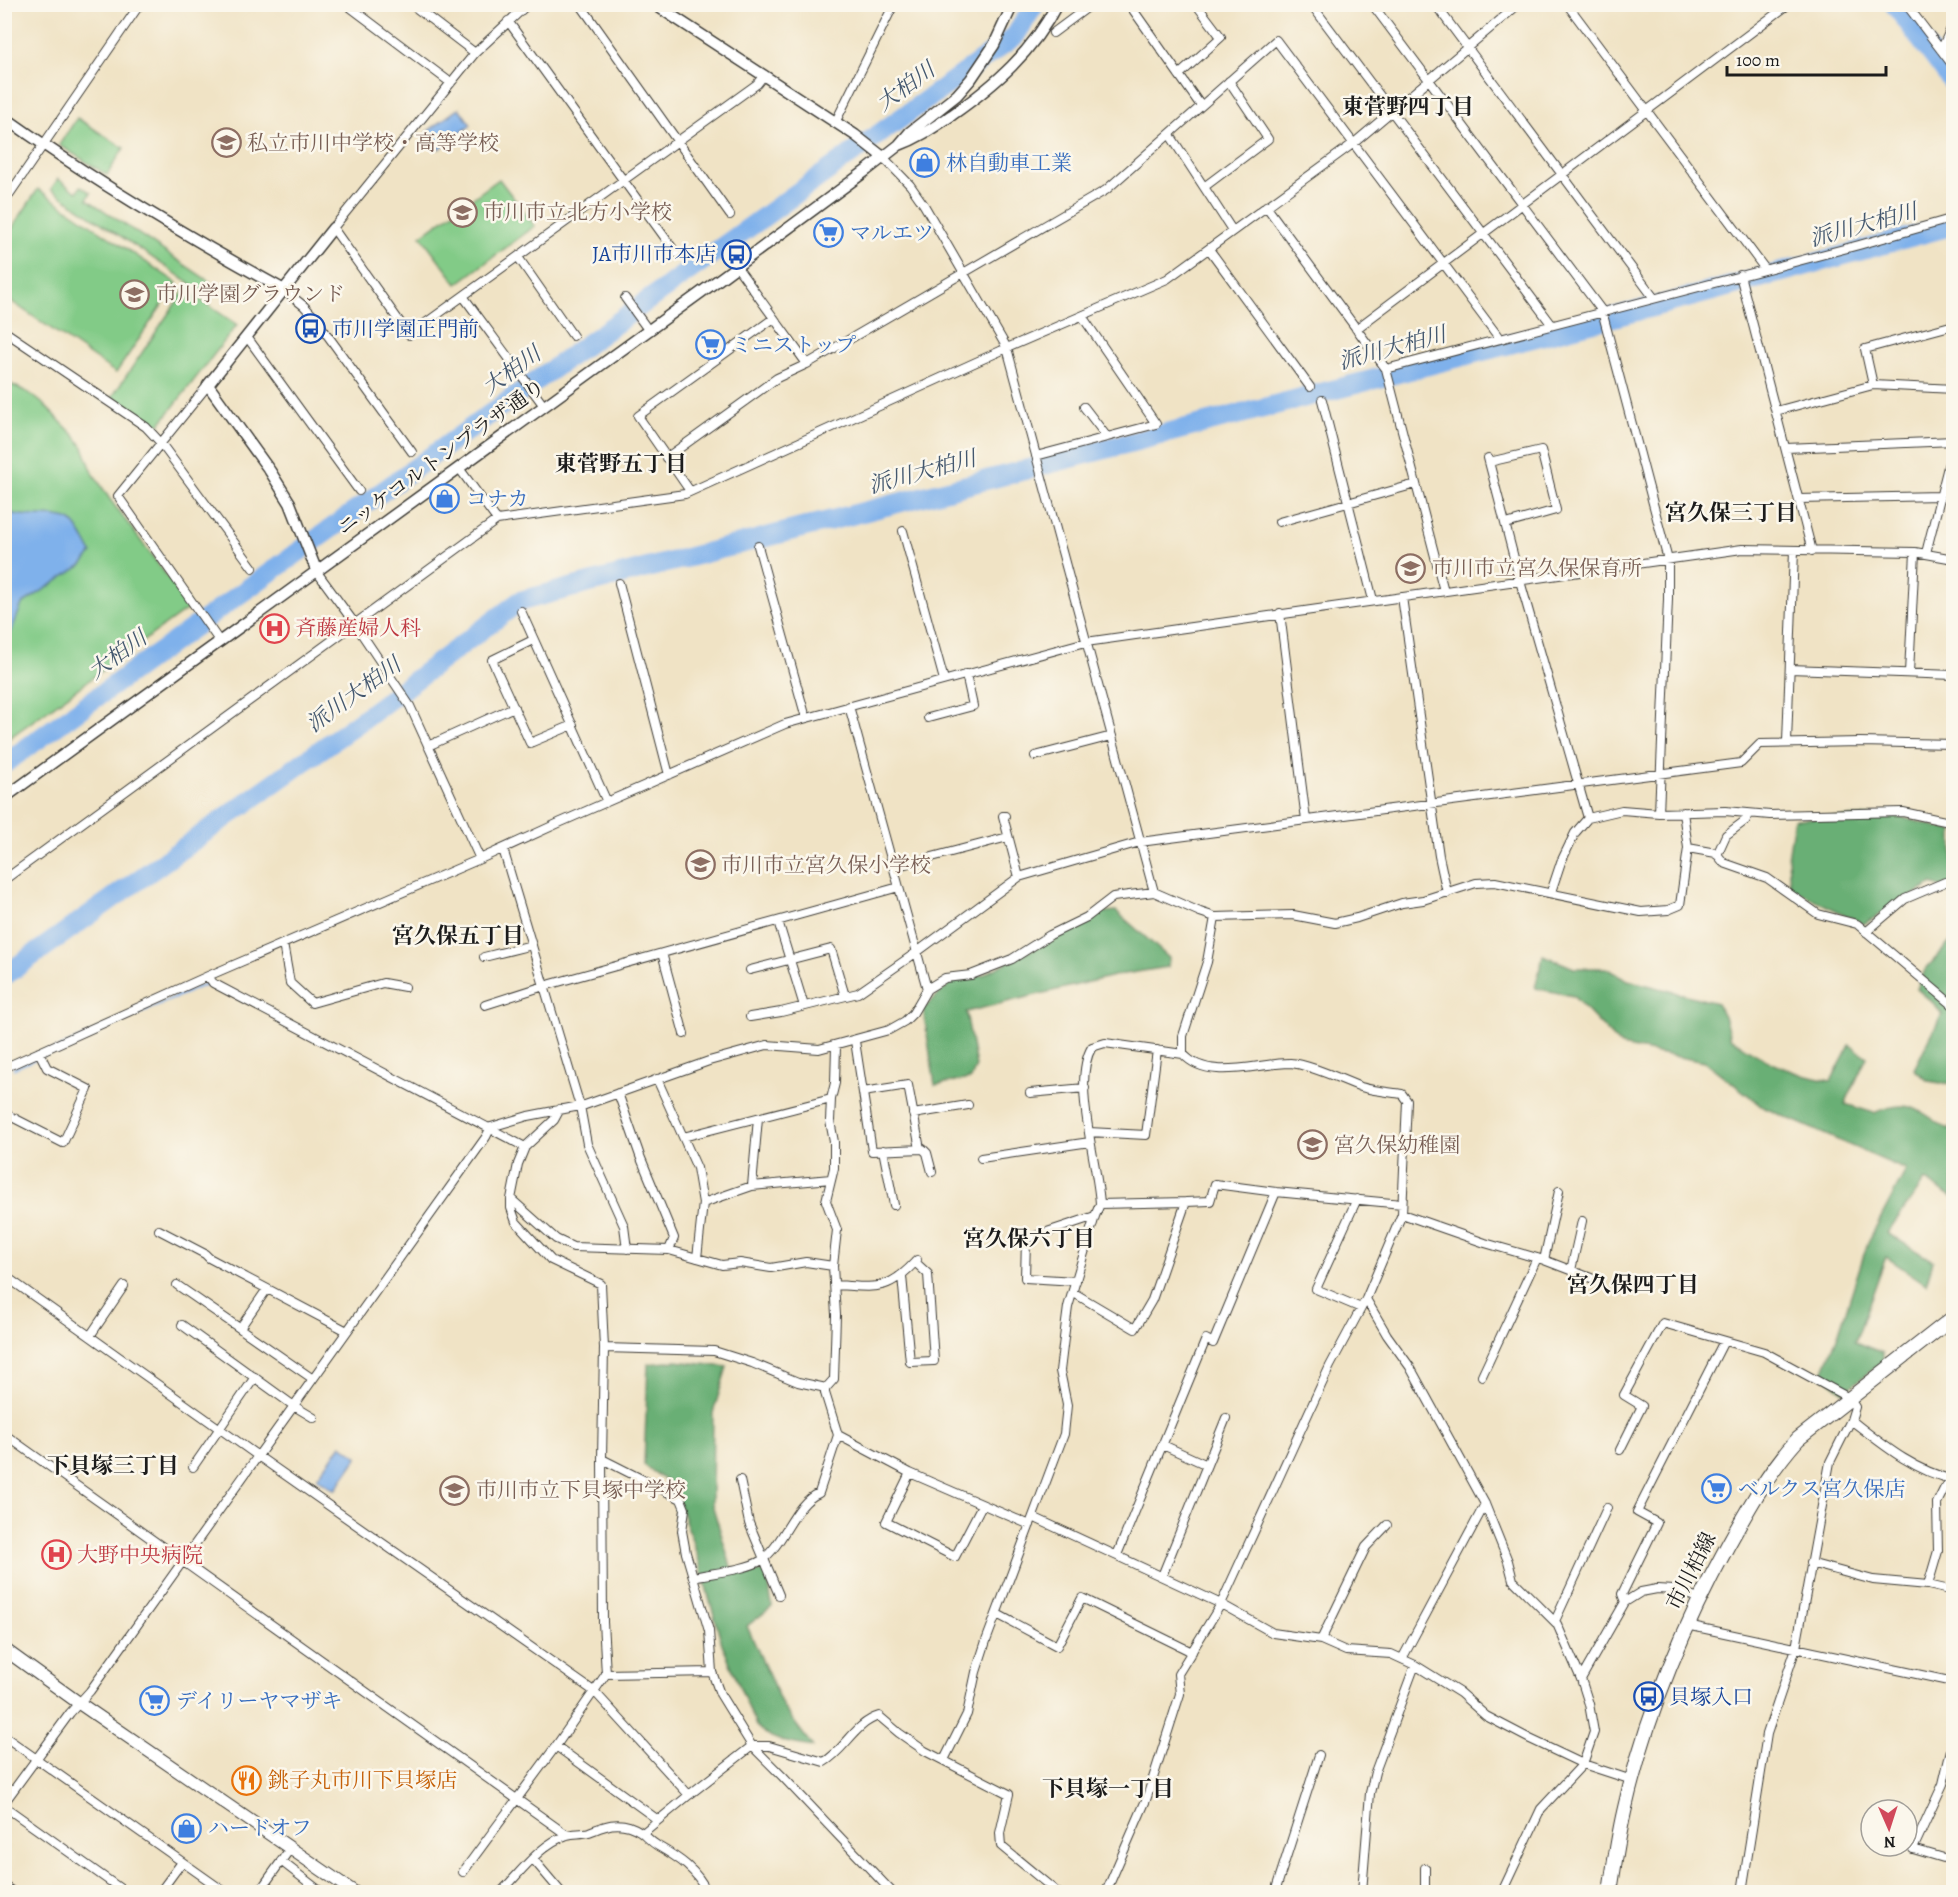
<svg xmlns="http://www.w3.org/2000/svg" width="1958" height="1897" viewBox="0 0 1958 1897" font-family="Alegreya,'Noto Serif JP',serif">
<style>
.green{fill:#82cb87;stroke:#4f7452;stroke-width:1.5}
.forest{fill:#69af74;stroke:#426648;stroke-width:1.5}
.water{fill:#7fb1eb;stroke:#4e6684;stroke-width:1.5}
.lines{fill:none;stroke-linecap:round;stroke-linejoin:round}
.stream{stroke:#7fb1eb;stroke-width:3}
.river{stroke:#7fb1eb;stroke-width:20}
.minor-casing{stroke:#3c3a35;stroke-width:10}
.tertiary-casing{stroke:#3c3a35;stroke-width:13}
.secondary-casing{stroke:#3c3a35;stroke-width:14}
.primary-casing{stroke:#3c3a35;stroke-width:16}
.minor{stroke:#fff;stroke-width:8}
.tertiary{stroke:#fff;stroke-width:10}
.secondary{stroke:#fff;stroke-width:12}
.primary{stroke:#fff;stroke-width:14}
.labels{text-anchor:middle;stroke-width:5;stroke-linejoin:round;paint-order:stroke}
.education-label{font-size:21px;fill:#785e54;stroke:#fbf7ec;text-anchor:start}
.shop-label{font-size:21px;fill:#366cbe;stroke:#fbf7ec;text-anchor:start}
.transit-label{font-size:21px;fill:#164399;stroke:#fbf7ec;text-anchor:start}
.street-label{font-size:21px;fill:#1c1c1c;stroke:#fbf7ec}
.health-label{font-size:21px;fill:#be3a42;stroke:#fbf7ec;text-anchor:start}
.food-label{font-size:21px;fill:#c56008;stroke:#fbf7ec;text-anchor:start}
.water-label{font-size:22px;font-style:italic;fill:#44586f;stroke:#fbf7ec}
.neighbourhood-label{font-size:22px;font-weight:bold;fill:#1c1c1c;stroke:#fbf7ec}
</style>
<rect width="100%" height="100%" fill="#fbf7ec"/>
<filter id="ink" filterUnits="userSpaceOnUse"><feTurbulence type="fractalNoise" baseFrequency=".0167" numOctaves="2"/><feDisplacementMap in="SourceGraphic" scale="12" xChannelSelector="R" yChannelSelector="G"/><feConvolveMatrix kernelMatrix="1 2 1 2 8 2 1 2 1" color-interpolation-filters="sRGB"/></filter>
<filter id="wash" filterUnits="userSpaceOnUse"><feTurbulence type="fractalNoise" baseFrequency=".008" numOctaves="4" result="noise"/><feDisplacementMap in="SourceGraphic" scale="24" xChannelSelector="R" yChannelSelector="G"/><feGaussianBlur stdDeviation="1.35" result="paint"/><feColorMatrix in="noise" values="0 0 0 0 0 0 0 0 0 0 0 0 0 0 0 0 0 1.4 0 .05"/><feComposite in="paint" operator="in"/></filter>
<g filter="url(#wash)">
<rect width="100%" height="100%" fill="#f0e3c5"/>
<path class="green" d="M 77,118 L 124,148 L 107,175 L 59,145 Z
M 58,179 L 77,192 L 81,186 L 91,193 L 87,199 L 210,282 L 203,292 L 51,189 Z
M 499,179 L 535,226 L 457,284 L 421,236 Z
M 38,189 L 177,283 L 116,373 L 5,297 L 5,239 Z
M 185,289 L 237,325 L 160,424 L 151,424 L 112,397 Z
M 4,381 L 29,393 L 41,402 L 75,436 L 83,447 L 93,473 L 109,498 L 190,607 L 5,741 Z"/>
<path class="forest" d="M 1893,815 L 1953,831 L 1953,892 L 1932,884 L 1864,924 L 1790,888 L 1788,858 L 1794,819 Z
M 1116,911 L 1169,958 L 1168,967 L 1118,975 L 966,1012 L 976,1066 L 971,1079 L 935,1085 L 923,1009 L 953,981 L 983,975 L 1103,912 Z
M 1953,939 L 1953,1085 L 1928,1081 L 1914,1069 L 1942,1014 L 1932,1002 L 1917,989 L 1925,970 Z
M 1543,955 L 1574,968 L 1606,968 L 1628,980 L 1717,1003 L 1724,1016 L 1730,1038 C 1761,1059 1793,1076 1831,1081 L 1850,1045 L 1867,1057 L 1845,1104 L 1874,1113 C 1910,1097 1919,1111 1949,1130 L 1953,1126 L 1953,1198 L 1925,1180 L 1887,1233 L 1933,1261 L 1926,1284 L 1886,1257 L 1855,1342 L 1883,1353 L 1883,1361 L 1844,1392 L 1822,1375 L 1839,1332 L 1868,1242 L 1906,1170 L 1765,1108 L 1705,1062 L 1621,1046 L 1573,996 L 1535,988 Z
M 676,1361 L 727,1367 L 713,1413 L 712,1504 L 733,1573 L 767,1571 L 772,1607 L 747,1626 L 783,1707 L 813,1747 C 791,1743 772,1742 756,1726 L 722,1644 L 698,1558 L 673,1486 L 644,1465 L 648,1364 Z"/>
<path class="water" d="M 459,108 L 471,125 L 439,149 L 427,132 Z
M 4,511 C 25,520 56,512 71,521 C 78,525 87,545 92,553 L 82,565 L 22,604 L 5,648 Z
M 341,1445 L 358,1457 L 335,1490 L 317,1478 Z"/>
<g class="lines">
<path class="stream" d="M 14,1068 L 210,982"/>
<path class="river" d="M 1894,4 L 1954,84
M 4,764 L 1015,36 L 1035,4
M 4,976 L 362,720 L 520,601 L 1687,298 L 1954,225"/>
</g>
</g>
<g filter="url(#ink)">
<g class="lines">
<defs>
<path id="minor" d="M 346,4 L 451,83
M 411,4 L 475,53
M 510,4 L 520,12
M 528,4 L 475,53 L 333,228 L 409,335 L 757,84 L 764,75
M 580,4 L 730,215
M 1129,4 L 1201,106
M 1311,4 L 1552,325
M 1372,4 L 1602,311 L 1668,560 L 1668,599 L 1659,813
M 1435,4 L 1654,298
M 1567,4 L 1765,269
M 1906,4 L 1954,67
M 508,21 L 676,253
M 1053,33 L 1092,4
M 1941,50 L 1954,22
M 1179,75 L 1221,37 L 1196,4
M 835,123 L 894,4
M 1170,135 L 1232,230
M 883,157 L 910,185 L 924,205 L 1007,348 L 1154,892
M 1204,187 L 1268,139 L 1229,81
M 4,202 L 140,4
M 1266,206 L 1386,369 L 1444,591
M 1209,249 L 1310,387
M 518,257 L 573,336
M 737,267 L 807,364
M 1740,275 L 1812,551
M 284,290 L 304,306 L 315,318 L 412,452
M 463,296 L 544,406
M 625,298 L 649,331
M 1356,329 L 1789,4
M 4,331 L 146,427 L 160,442 L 253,568
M 247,337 L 359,491
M 1386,369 L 1859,245 L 1954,218
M 208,385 L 118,496 L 220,642
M 1873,385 L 1954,389
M 1322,400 L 1373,600
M 1084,407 L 1107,437
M 1776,411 L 1873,385 L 1865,349 L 1954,325
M 1786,448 L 1954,441
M 1036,456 L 1156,424 L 1082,316
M 666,458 L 777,378 L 807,364 L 1106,190 L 1276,40 L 1500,339
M 1488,458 L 1520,581 L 1588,818
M 1489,462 L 1541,450 L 1556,510 L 1506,524
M 459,468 L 497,520
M 690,491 L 638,416 L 774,318
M 1799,499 L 1940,496
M 1279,522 L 1416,484
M 903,531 L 944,680
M 758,546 L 806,718
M 1926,553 L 1954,443
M 317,572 L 355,624 L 410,706 L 480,859
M 619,583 L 669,775
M 1402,597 L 1439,856 L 1447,893
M 521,611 L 607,802
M 1280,613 L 1306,820
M 533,640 L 492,660 L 530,743 L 573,725
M 1790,669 L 1954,675
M 1909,673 L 1915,552
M 849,706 L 927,989
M 928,718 L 973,706 L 966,674
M 1787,742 L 1794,550
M 428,746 L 514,707
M 1035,756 L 1112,736
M 1683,812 L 1688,848 L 1716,853 L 1724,863 L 1767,878 L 1818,914 L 1857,924 L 1954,1006
M 1005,816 L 1003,816 L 1019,877
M 503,849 L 580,1106 L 587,1144 L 624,1226 L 627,1249
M 1717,855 L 1726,835 L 1746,820 L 1748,813
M 894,867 L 1008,837
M 4,880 L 497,520 L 685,494 L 1007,348 L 1167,279 L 1354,143 L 1519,4
M 1551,892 L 1561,862 L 1575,833 L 1588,818 L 1622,810 L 1659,813 L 1725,811 L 1770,815 L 1903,812 L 1954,823
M 778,921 L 804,1006
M 1866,932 L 1905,899 L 1945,882
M 283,944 L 290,983 L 312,1003 L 383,983 L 405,987
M 662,953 L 684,1034
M 484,957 L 532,945
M 750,970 L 831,949 L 845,996
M 208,976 L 213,983 L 525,1147
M 485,1005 L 544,986 L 899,887
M 750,1017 L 781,1012 L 858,993 L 917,952 L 1019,877 L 1140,842 L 1741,763 L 1760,744 L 1860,742 L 1954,744
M 855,1041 L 872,1151 L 923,1149 L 927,1153 L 932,1172
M 4,1068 L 208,976 L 480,859 L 561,822 L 785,724 L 1086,642 L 1742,549 L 1915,552 L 1954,559
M 657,1079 L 697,1168 L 703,1203 L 697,1258
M 863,1092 L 908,1085 L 920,1149
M 618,1093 L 640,1156 L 674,1238 L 669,1250
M 1030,1093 L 1085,1088
M 4,1113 L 63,1143 L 88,1089 L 47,1068 L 39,1052
M 913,1114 L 968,1105
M 1089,1132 L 1146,1135 L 1157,1050
M 683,1137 L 831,1099
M 883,1150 L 894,1205
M 981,1158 L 1090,1142
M 752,1186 L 758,1118
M 511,1199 L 556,1239 L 573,1247 L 669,1250 L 722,1265 L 740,1263 L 771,1268 L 806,1262 L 833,1266
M 1357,1199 L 1316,1289 L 1361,1308
M 1186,1202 L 1210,1201 L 1215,1184 L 1276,1192 L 1402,1204
M 703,1203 L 752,1186 L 831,1179
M 1402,1214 L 1485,1243 L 1544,1260 L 1559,1191
M 159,1230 L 205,1254 L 209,1258 L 347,1331
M 1544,1260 L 1591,1278
M 1571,1270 L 1582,1221
M 4,1275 L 258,1456 L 595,1692 L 689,1795
M 902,1276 L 910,1362 L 934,1361 L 928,1274 L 915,1262
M 1076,1281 L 1025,1278 L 1026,1239 L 1095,1216
M 177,1285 L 313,1379
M 834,1285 C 875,1287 887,1293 917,1260
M 1074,1293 L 1135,1329 L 1152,1300 L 1186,1202 L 1100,1204
M 1366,1299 L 1387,1335 L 1410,1367 L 1485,1504 L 1508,1561 L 1513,1580 L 1557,1624 L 1581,1679 L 1589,1704 L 1594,1732 L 1583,1764 L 1541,1809 L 1502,1892
M 182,1325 L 294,1406 L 314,1418
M 240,1328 L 267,1289
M 90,1336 L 124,1286
M 604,1348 L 714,1351 L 752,1363 L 798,1382 L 826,1388
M 1482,1376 L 1537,1258
M 4,1434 L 567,1835
M 838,1435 L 910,1473 L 1030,1525
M 1163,1445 L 1207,1465
M 1620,1450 L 1642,1406 L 1624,1395 L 1663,1323 L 1764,1352 L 1849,1398 L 1855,1407 L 1851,1420 C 1882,1444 1914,1471 1954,1480
M 602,1459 L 681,1499 L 685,1509 L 682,1531 L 686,1553 L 709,1631 L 712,1672 L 720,1694 L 752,1746 L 783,1777 L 892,1892
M 193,1467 L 255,1377
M 910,1473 L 886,1522 L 955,1557 L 982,1505
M 740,1480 L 749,1523 L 779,1595
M 1033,1517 L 1221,1604 L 1273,1633 L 1321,1640 L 1346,1651 L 1391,1654 L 1415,1665 L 1460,1693 L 1486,1716 L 1530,1739 L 1583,1764 L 1632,1780
M 1117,1555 L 1206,1339 L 1213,1343 L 1276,1192
M 1810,1563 L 1873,1580 L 1928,1585 L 1938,1551 L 1937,1503 L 1949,1479
M 1162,1576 L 1226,1418
M 693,1577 C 711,1573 747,1570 762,1560 C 785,1543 794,1503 819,1493 L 838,1435 L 825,1393 L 825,1389 L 834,1379 L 836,1315 L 833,1266 L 837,1230 L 826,1201 L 834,1168 L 834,1142 L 830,1121 L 831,1099 L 835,1083 L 836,1046
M 1928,1585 L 1954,1591
M 1625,1602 L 1622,1594 L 1657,1523 L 1637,1512 L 1724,1341
M 997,1614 L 1057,1646 L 1082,1598 L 1192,1652
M 1555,1621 L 1607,1508
M 1687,1625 L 1954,1682
M 1321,1640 L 1366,1547 L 1387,1525
M 1402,1659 L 1485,1504
M 606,1674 L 712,1672
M 1581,1679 L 1625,1602 L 1641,1592 L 1657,1589 L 1673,1590 L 1700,1598
M 4,1736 L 225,1892
M 1954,1737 L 1943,1784 L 1913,1849 L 1954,1861
M 556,1746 L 658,1820
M 944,1760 L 967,1714 L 976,1672 L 986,1641 L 1064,1434 L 1067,1405 L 1060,1371 L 1065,1330 L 1068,1307 L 1095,1216 L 1100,1204 C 1098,1164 1071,1081 1092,1047 L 1105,1043 L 1183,1054
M 4,1803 L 70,1713 L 90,1691 L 486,1137 L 491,1127 L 528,1116 L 585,1105 L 709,1061 L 767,1045 L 819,1049 L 889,1030 L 905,1021 L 913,1013 L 927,989 L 945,978 L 971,975 L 1012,959 L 1050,935 L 1087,917 L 1113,897 L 1154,892 L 1200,912 L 1215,917 L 1293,915 L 1335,923 L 1357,918 L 1402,903 L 1423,900 L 1476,883 L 1495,882 L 1641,912 L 1668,910 L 1680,905 L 1688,848
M 4,1806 L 125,1892
M 644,1832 L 689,1795 L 752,1746 L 769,1746 L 824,1762 C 845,1750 855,1723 879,1716 L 899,1733 L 925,1751 L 1009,1794 L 1000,1833 L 1001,1846 L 1057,1892
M 533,1859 L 561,1892
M 281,1861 L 321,1892
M 1425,1868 L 1425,1892
M 463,1872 L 556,1746 L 606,1674 L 603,1622 L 602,1459 L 604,1348 L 601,1284 L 551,1260 L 516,1222 L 511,1208 L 511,1199 L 518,1164 L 525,1147 L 554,1120 L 560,1109
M 4,1886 L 13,1892
M 160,1892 L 182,1862
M 259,1892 L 290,1849
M 501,1892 C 520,1873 540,1844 567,1835 C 574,1833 582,1834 589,1832 C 603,1827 614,1821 629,1826 C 646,1832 645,1838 658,1846 C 679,1858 697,1870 707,1892
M 1106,1892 L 1146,1800 L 1180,1694 L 1178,1674 L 1221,1604 L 1330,1366 L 1366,1299 L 1402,1214 L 1407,1101 L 1402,1094 C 1389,1092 1374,1091 1361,1087 C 1342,1080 1309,1064 1290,1063 C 1257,1063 1208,1082 1183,1054 L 1183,1036 L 1207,962 L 1215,917
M 1275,1892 L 1319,1755
M 1362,1892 L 1370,1793 L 1375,1772 L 1415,1665
M 1742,1892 L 1767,1734 L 1796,1648 L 1830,1462 L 1851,1420"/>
<path id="tertiary" d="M 654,4 L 855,135 L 883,157
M 4,117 C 94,181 188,237 284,290
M 899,145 C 919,138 934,127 952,115 C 996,84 1032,53 1057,4
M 317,572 L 290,503 L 270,471 L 208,385 L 333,228
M 4,798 L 725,275 L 867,170 L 899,145 L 910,132 L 957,95 L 971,79 L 994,45 L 1013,4"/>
<path id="secondary" d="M 4,1649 L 79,1703 L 354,1892"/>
<path id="primary" d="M 1610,1892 C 1614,1866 1618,1838 1624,1812 C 1645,1718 1682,1629 1728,1545 C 1749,1507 1769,1471 1798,1439 L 1954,1317"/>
</defs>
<use href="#minor" class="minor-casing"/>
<use href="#tertiary" class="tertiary-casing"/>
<use href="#secondary" class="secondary-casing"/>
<use href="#primary" class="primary-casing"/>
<use href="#minor" class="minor"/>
<use href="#tertiary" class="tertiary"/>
<use href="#secondary" class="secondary"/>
<use href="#primary" class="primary"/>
</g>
</g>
<defs>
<symbol id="school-ring" viewBox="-11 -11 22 22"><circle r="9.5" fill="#fbf7ec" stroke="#8d6e63" stroke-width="1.5"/><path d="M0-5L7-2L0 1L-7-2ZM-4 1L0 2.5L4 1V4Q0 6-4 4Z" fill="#8d6e63"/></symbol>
<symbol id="shop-ring" viewBox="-11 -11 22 22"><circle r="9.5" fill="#fbf7ec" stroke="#3f7fe0" stroke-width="1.5"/><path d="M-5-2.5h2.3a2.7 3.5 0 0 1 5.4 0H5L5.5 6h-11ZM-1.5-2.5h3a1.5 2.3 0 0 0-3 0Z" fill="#3f7fe0"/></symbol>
<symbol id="supermarket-ring" viewBox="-11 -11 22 22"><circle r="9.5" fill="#fbf7ec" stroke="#3f7fe0" stroke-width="1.5"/><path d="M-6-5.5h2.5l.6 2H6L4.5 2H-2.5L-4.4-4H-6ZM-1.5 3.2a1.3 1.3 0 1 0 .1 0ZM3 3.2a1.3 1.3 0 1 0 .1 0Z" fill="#3f7fe0"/></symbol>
<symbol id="bus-ring" viewBox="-11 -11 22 22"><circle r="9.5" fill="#fbf7ec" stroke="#1a4fb4" stroke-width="1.5"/><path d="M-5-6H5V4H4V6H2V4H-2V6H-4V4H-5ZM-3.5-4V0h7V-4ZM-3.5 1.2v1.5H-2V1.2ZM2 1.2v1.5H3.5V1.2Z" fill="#1a4fb4"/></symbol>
<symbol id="hospital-ring" viewBox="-11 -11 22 22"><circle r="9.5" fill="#fbf7ec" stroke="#e0444e" stroke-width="1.5"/><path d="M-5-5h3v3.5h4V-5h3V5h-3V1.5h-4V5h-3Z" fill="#e0444e"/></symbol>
<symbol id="restaurant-ring" viewBox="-11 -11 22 22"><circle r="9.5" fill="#fbf7ec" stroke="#e8710a" stroke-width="1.5"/><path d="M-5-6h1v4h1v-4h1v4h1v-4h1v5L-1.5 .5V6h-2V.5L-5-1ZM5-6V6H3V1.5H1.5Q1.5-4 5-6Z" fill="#e8710a"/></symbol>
</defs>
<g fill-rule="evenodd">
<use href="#school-ring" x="210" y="126" width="33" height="33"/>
<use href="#shop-ring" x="908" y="146" width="33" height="33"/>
<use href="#school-ring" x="446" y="196" width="33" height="33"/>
<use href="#supermarket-ring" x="812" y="216" width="33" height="33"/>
<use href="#bus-ring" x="720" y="238" width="33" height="33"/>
<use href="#school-ring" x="118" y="278" width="33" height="33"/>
<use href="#bus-ring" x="294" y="312" width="33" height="33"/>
<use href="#supermarket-ring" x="694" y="328" width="33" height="33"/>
<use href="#shop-ring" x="428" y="482" width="33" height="33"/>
<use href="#school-ring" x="1394" y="552" width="33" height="33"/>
<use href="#hospital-ring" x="258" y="612" width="33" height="33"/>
<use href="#school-ring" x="684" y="848" width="33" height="33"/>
<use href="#school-ring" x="1296" y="1128" width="33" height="33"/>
<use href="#supermarket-ring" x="1700" y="1472" width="33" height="33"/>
<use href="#school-ring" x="438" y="1474" width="33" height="33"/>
<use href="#hospital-ring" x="40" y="1538" width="33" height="33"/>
<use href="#bus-ring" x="1632" y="1680" width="33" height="33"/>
<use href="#supermarket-ring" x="138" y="1684" width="33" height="33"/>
<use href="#restaurant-ring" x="230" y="1764" width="33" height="33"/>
<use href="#shop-ring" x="170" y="1812" width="33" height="33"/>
</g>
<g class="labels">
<g class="education-label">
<text x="247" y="150">私立市川中学校・高等学校</text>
<text x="483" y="219">市川市立北方小学校</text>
<text x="156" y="301">市川学園グラウンド</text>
<text x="1432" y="575">市川市立宮久保保育所</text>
<text x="721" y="872">市川市立宮久保小学校</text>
<text x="1334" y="1152">宮久保幼稚園</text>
<text x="476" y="1497">市川市立下貝塚中学校</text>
</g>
<g class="shop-label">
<text x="946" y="170">林自動車工業</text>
<text x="850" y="240">マルエツ</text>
<text x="731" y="352">ミニストップ</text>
<text x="466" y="506">コナカ</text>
<text x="1738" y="1496">ベルクス宮久保店</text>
<text x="176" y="1708">デイリーヤマザキ</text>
<text x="208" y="1835">ハードオフ</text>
</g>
<g class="transit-label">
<text x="716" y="261" text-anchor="end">JA市川市本店</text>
<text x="332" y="336">市川学園正門前</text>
<text x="1669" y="1704">貝塚入口</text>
</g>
<g class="street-label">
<text transform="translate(441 457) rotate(-36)" y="7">ニッケコルトンプラザ通り</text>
<text transform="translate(1691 1571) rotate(-63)" y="7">市川柏線</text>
</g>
<g class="health-label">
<text x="295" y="635">斉藤産婦人科</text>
<text x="77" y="1562">大野中央病院</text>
</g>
<g class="food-label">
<text x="268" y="1787">銚子丸市川下貝塚店</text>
</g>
<g class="water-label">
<text transform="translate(905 86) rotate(-36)" y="8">大柏川</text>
<text transform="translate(1863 224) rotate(-15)" y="8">派川大柏川</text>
<text transform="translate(1392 347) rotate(-15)" y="8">派川大柏川</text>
<text transform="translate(511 370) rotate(-36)" y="8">大柏川</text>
<text transform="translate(922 471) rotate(-15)" y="8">派川大柏川</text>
<text transform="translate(117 654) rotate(-36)" y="8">大柏川</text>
<text transform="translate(353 694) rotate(-36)" y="8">派川大柏川</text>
</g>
<g class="neighbourhood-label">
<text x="1408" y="114">東菅野四丁目</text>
<text x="621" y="471">東菅野五丁目</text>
<text x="1731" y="520">宮久保三丁目</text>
<text x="458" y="943">宮久保五丁目</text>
<text x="1029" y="1246">宮久保六丁目</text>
<text x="1633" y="1292">宮久保四丁目</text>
<text x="113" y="1473">下貝塚三丁目</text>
<text x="1108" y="1796">下貝塚一丁目</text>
</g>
</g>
<rect width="1958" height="1897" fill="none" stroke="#fbf7ec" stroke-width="24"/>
<g transform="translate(1889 1828) rotate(177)"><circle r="28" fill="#fbf7ec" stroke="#a29f99" stroke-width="1.5"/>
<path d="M0-4.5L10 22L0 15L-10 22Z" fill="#d1495b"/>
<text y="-9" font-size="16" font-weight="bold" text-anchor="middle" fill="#1c1c1c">N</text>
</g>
<path d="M1727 66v9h159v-9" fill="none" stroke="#1c1c1c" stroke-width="3"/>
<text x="1736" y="66" font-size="18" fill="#1c1c1c" stroke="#fbf7ec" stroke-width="4.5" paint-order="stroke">100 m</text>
</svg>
